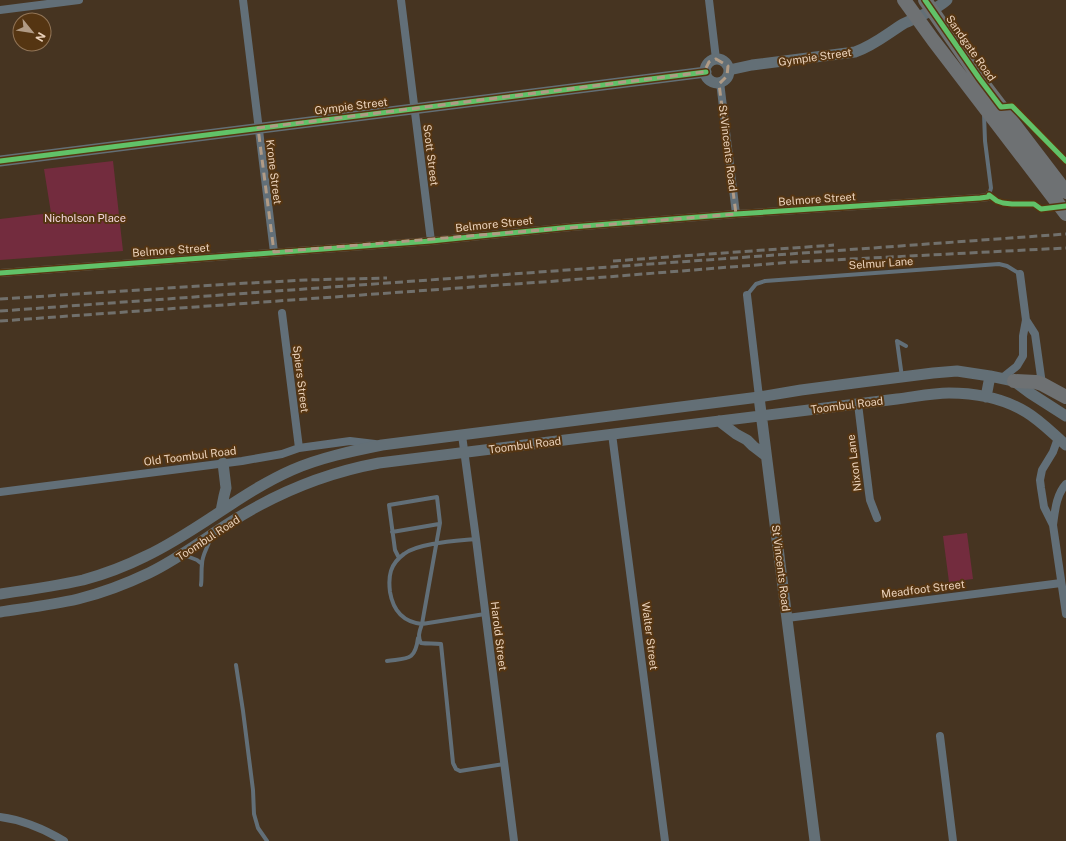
<svg xmlns="http://www.w3.org/2000/svg" width="1066" height="841" viewBox="0 0 1066 841" font-family="'Public Sans',sans-serif">
<style>
.green{fill:#732c3e}
.lines{fill:none;stroke-linecap:round;stroke-linejoin:round}
.lane{stroke:#626f78;stroke-width:4}
.street{stroke:#626f78;stroke-width:8}
.secondary{stroke:#636f76;stroke-width:11}
.highway{stroke:#6e7173;stroke-width:14}
.rail{stroke:#71706c;stroke-width:3;stroke-dasharray:8 4;stroke-linecap:butt}
.cycleway-casing{stroke:#553512;stroke-width:8}
.cycleway{stroke:#61c268;stroke-width:5}
.marked{fill:none;stroke:#b19b85;stroke-width:3;stroke-dasharray:8 5;stroke-linejoin:round}
.labels{text-anchor:middle;stroke-width:4;stroke-linejoin:round;paint-order:stroke}
.street-label{font-size:11px;fill:#ebd2bb;stroke:#553512}
.park-label{font-size:11px;fill:#f3d7dc;stroke:#553512}
</style>
<rect width="100%" height="100%" fill="#463421"/>
<path class="green" d="M 113,161 L 123,251 L 0,260 L 0,219 L 51,213 L 44,169 Z
M 967,533 L 973,579 L 949,582 L 943,536 Z"/>
<g class="lines">
<path class="lane" d="M 984,114 L 985,141 L 991,188 L 989,195
M 747,295 L 756,284 L 765,281 L 999,264 L 1007,266 L 1020,274
M 897,341 L 902,377
M 897,341 L 906,346
M 392,532 L 439,524
M 476,539 C 457,541 418,543 404,554 C 390,564 388,576 390,592 C 393,610 403,622 422,624 L 485,614
M 184,555 L 197,560 L 202,564
M 399,558 L 395,550 L 389,505 L 437,497 L 440,523 L 422,624 C 420,630 417,636 421,643 C 428,644 434,643 441,644 L 453,763 L 456,769 L 460,771 L 504,764
M 201,585 C 202,578 201,571 202,564 C 202,555 208,547 210,539
M 387,661 C 408,658 415,661 418,638
M 236,665 L 243,711 L 253,790 L 254,814 L 258,828 L 267,841"/>
<path class="street" d="M 243,0 L 274,252
M 401,0 L 431,241
M 709,0 L 716,59
M 0,10 L 79,0
M 720,82 L 736,214
M 0,273 L 431,241 L 571,227 L 736,214 L 980,198 L 988,197 L 989,195
M 747,295 L 759,397
M 282,313 L 299,448
M 1026,320 L 1035,334 L 1042,384
M 1002,378 L 1017,366 L 1023,356 L 1023,336 L 1026,320 L 1020,274
M 858,404 L 869,493 L 870,500 L 877,518
M 612,434 L 665,841
M 462,435 L 476,539 L 514,841
M 1058,438 L 1053,452 L 1042,470 L 1040,480 L 1041,488 L 1044,507 L 1053,525 L 1066,614
M 0,492 L 242,461 L 282,454 L 299,448 L 350,441 L 375,444
M 1053,525 C 1055,511 1056,495 1066,484
M 787,618 L 1061,583
M 940,736 L 953,841
M 0,817 C 23,820 44,829 64,841"/>
<path class="secondary" d="M705 71a12 12 0 1 1 24 0a12 12 0 1 1-24 0Z
M 729,70 L 752,65 L 855,52 C 873,46 887,34 903,24 C 917,17 935,11 947,0
M 0,161 L 706,72
M 759,397 L 815,841
M 986,397 L 990,376
M 719,421 L 736,434 L 747,440 L 753,446 L 766,456
M 221,511 L 224,496 L 226,488 L 223,463
M 0,594 C 28,590 56,586 83,580 C 105,574 126,566 146,556 C 197,532 240,493 292,470 C 319,458 352,451 382,445 L 759,397 L 801,390 L 862,382 L 933,373 L 957,371 L 990,376 L 1014,381 L 1030,393 L 1066,416
M 0,612 C 26,608 52,605 78,599 C 102,593 126,584 149,573 C 178,559 204,539 231,522 C 278,492 325,473 379,463 L 897,399 C 914,397 932,393 949,393 C 976,393 1003,398 1026,412 C 1041,421 1053,434 1066,445"/>
<path class="highway" d="M 904,0 L 933,40 L 1066,214
M 925,0 L 979,78 L 1066,192
M 1014,381 L 1036,382 L 1042,384 L 1066,397"/>
<path class="rail" d="M 613,261 L 834,245
M 0,299 L 231,284 L 306,280 L 387,278
M 0,311 L 1066,234
M 0,321 L 556,281 L 793,262 L 1066,248"/>
<defs>
<path id="cycleway" d="M 925,0 L 979,78 L 1001,107 L 1012,106 L 1066,161
M 0,161 L 706,72
M 0,273 L 431,241 L 571,227 L 736,214 L 980,198 L 988,197 L 989,195 L 997,201 L 1003,203 L 1012,204 L 1034,204 L 1041,209 L 1066,206"/>
</defs>
<use href="#cycleway" class="cycleway-casing"/>
<use href="#cycleway" class="cycleway"/>
</g>
<path class="marked" d="M 716,59 L 728,66 L 727,76 L 719,84 L 736,214 L 274,252 L 258,128 L 704,72 L 709,62 Z"/>
<g class="labels">
<g class="street-label">
<text transform="translate(971 48) rotate(55)" y="4">Sandgate Road</text>
<text transform="translate(815 57) rotate(-8)" y="4">Gympie Street</text>
<text transform="translate(351 106) rotate(-7)" y="4">Gympie Street</text>
<text transform="translate(728 148) rotate(83)" y="4">St Vincents Road</text>
<text transform="translate(431 155) rotate(83)" y="4">Scott Street</text>
<text transform="translate(274 172) rotate(83)" y="4">Krone Street</text>
<text transform="translate(817 199) rotate(-4)" y="4">Belmore Street</text>
<text transform="translate(494 224) rotate(-6)" y="4">Belmore Street</text>
<text transform="translate(171 250) rotate(-4)" y="4">Belmore Street</text>
<text transform="translate(881 263) rotate(-4)" y="4">Selmur Lane</text>
<text transform="translate(301 379) rotate(83)" y="4">Spiers Street</text>
<text transform="translate(847 405) rotate(-7)" y="4">Toombul Road</text>
<text transform="translate(525 445) rotate(-7)" y="4">Toombul Road</text>
<text transform="translate(190 456) rotate(-7)" y="4">Old Toombul Road</text>
<text transform="translate(854 463) rotate(-97)" y="4">Nixon Lane</text>
<text transform="translate(208 538) rotate(-33)" y="4">Toombul Road</text>
<text transform="translate(781 568) rotate(83)" y="4">St Vincents Road</text>
<text transform="translate(923 589) rotate(-7)" y="4">Meadfoot Street</text>
<text transform="translate(499 636) rotate(83)" y="4">Harold Street</text>
<text transform="translate(650 636) rotate(83)" y="4">Walter Street</text>
</g>
<g class="park-label">
<text x="85" y="222">Nicholson Place</text>
</g>
</g>
<g transform="translate(32 32) rotate(120)"><circle r="19" fill="#553512" stroke="#917456"/>
<path d="M0-3L7 15L0 10L-7 15Z" fill="#b19b85"/>
<text y="-6" font-size="11" font-weight="bold" text-anchor="middle" fill="#ebd2bb">N</text>
</g>
</svg>
